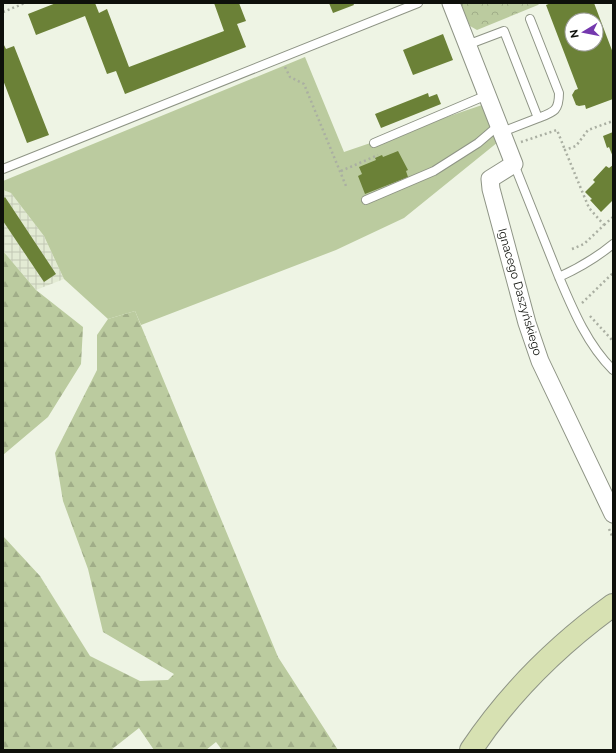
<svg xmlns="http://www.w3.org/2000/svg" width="616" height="753" viewBox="0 0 616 753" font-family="Raleway,sans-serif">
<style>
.industrial{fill:url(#industrial-grid)}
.forest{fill:url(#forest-firs)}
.park{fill:url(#park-crowns)}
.pitch{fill:#bbcb9f}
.building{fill:#6b8137;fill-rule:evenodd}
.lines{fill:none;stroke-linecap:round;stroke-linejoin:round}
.lane-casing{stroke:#8e9485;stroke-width:10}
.street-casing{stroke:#8e9485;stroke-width:19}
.secondary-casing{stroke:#8e9485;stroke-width:24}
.path{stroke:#aaafa2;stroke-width:2.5;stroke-dasharray:2 3;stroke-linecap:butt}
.lane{stroke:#fff;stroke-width:8}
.street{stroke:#fff;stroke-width:17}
.secondary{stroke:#d7e1b2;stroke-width:22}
.labels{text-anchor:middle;stroke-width:3;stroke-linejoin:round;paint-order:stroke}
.street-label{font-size:12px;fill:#0e100b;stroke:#fff}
</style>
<defs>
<pattern id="industrial-grid" width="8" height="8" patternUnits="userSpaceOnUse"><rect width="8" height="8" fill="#e3ebd4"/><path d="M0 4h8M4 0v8" fill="none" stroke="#c2c8b5"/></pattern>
<pattern id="forest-firs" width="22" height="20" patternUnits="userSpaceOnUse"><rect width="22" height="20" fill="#bbcb9f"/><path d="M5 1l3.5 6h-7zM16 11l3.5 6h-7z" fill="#a0ad88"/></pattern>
<pattern id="park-crowns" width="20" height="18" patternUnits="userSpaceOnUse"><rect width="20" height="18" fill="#bbcb9f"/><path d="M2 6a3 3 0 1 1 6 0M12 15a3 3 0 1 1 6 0" fill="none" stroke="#a0ad88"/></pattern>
</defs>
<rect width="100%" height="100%" fill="#eef4e4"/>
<path class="industrial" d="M 3,190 L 11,193 L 44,236 L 64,279 L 36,290 L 3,251 Z"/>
<path class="forest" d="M 3,251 L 36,290 L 83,327 L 81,364 L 48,417 L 3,455 Z
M 135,311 L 278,657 L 338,750 L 222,750 L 216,742 L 206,750 L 154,750 L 139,728 L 111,750 L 3,750 L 3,536 L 40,576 L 90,656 L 140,681 L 168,680 L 174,674 L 103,632 L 88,569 L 63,501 L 55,453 L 97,370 L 97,335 L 108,319 Z"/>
<path class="park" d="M 460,3 L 540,3 L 538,5 L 477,30 L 470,26 Z"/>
<path class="pitch" d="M 305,57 L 344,152 L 482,105 L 498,142 L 404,218 L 336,250 L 141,325 L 135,311 L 108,319 L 64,279 L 44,236 L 11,193 L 3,190 L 3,181 Z"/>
<path class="building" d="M 56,3 L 95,3 L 99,13 L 107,9 L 129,67 L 224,31 L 214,3 L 239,3 L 246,21 L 237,24 L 246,47 L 125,94 L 116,71 L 107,74 L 85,16 L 36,35 L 28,14 Z
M 329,3 L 353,3 L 354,5 L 333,13 Z
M 551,3 L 594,3 L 613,53 L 613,99 L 586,109 L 585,105 L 579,106 L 576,105 L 572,95 L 575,90 L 578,89 L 546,5 ZM 572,20 L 596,20 L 596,44 L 572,44 Z
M 443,34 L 453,60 L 413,75 L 403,50 Z
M 3,43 L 6,49 L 14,46 L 49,135 L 27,143 L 3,80 Z
M 428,93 L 429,97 L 437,94 L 441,104 L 381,128 L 375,114 Z
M 613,132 L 613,157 L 609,147 L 607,148 L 603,136 Z
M 398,151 L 408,170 L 406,171 L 408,177 L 365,194 L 358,176 L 362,174 L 359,167 L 376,160 L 375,158 L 382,155 L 383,157 Z
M 613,165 L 613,200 L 601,212 L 590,200 L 592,199 L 585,192 L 595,182 L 593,180 L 606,166 L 609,168 Z
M 5,197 L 56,274 L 44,282 L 3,221 L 3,199 Z"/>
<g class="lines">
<defs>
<path id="lane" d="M 530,19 L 559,93 C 559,111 554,112 538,118
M 467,45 L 504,31 L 538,118 L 502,132
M 374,143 L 487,95
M 514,164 L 559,277 C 579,268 596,258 613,244
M 3,169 L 418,3
M 366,200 L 434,171 L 478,143 L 499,125
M 559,277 C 573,310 587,344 613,370"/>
<path id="street" d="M 451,3 L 514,164 L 490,179 L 491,189 L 527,323 L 540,361 L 613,514"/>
<path id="secondary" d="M 471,750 C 509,693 558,645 613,605"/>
</defs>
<use href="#lane" class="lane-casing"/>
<use href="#street" class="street-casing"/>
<use href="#secondary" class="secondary-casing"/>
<path class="path" d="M 3,12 L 25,3
M 285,67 L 290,77 L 304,84 L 346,186
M 521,142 L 557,130 L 565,150
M 341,171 L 378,155
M 604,225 L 613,217
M 572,249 L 584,244 L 604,225 L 589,208 L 565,150 L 576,146 L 588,130 L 613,121
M 582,303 L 613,273
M 590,316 L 613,341
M 609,529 L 613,538"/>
<use href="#lane" class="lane"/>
<use href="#street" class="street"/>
<use href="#secondary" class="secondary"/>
</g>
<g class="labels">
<g class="street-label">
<text transform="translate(520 292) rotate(74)" y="4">Ignacego Daszyńskiego</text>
</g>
</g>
<rect width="616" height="753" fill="none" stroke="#0e100b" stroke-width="8"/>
<g transform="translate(584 32) rotate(260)"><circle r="19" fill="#ffffff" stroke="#9f9f9d"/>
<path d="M0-3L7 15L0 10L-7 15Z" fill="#7438ae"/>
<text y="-6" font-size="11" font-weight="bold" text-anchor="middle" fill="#0e100b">N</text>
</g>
</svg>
